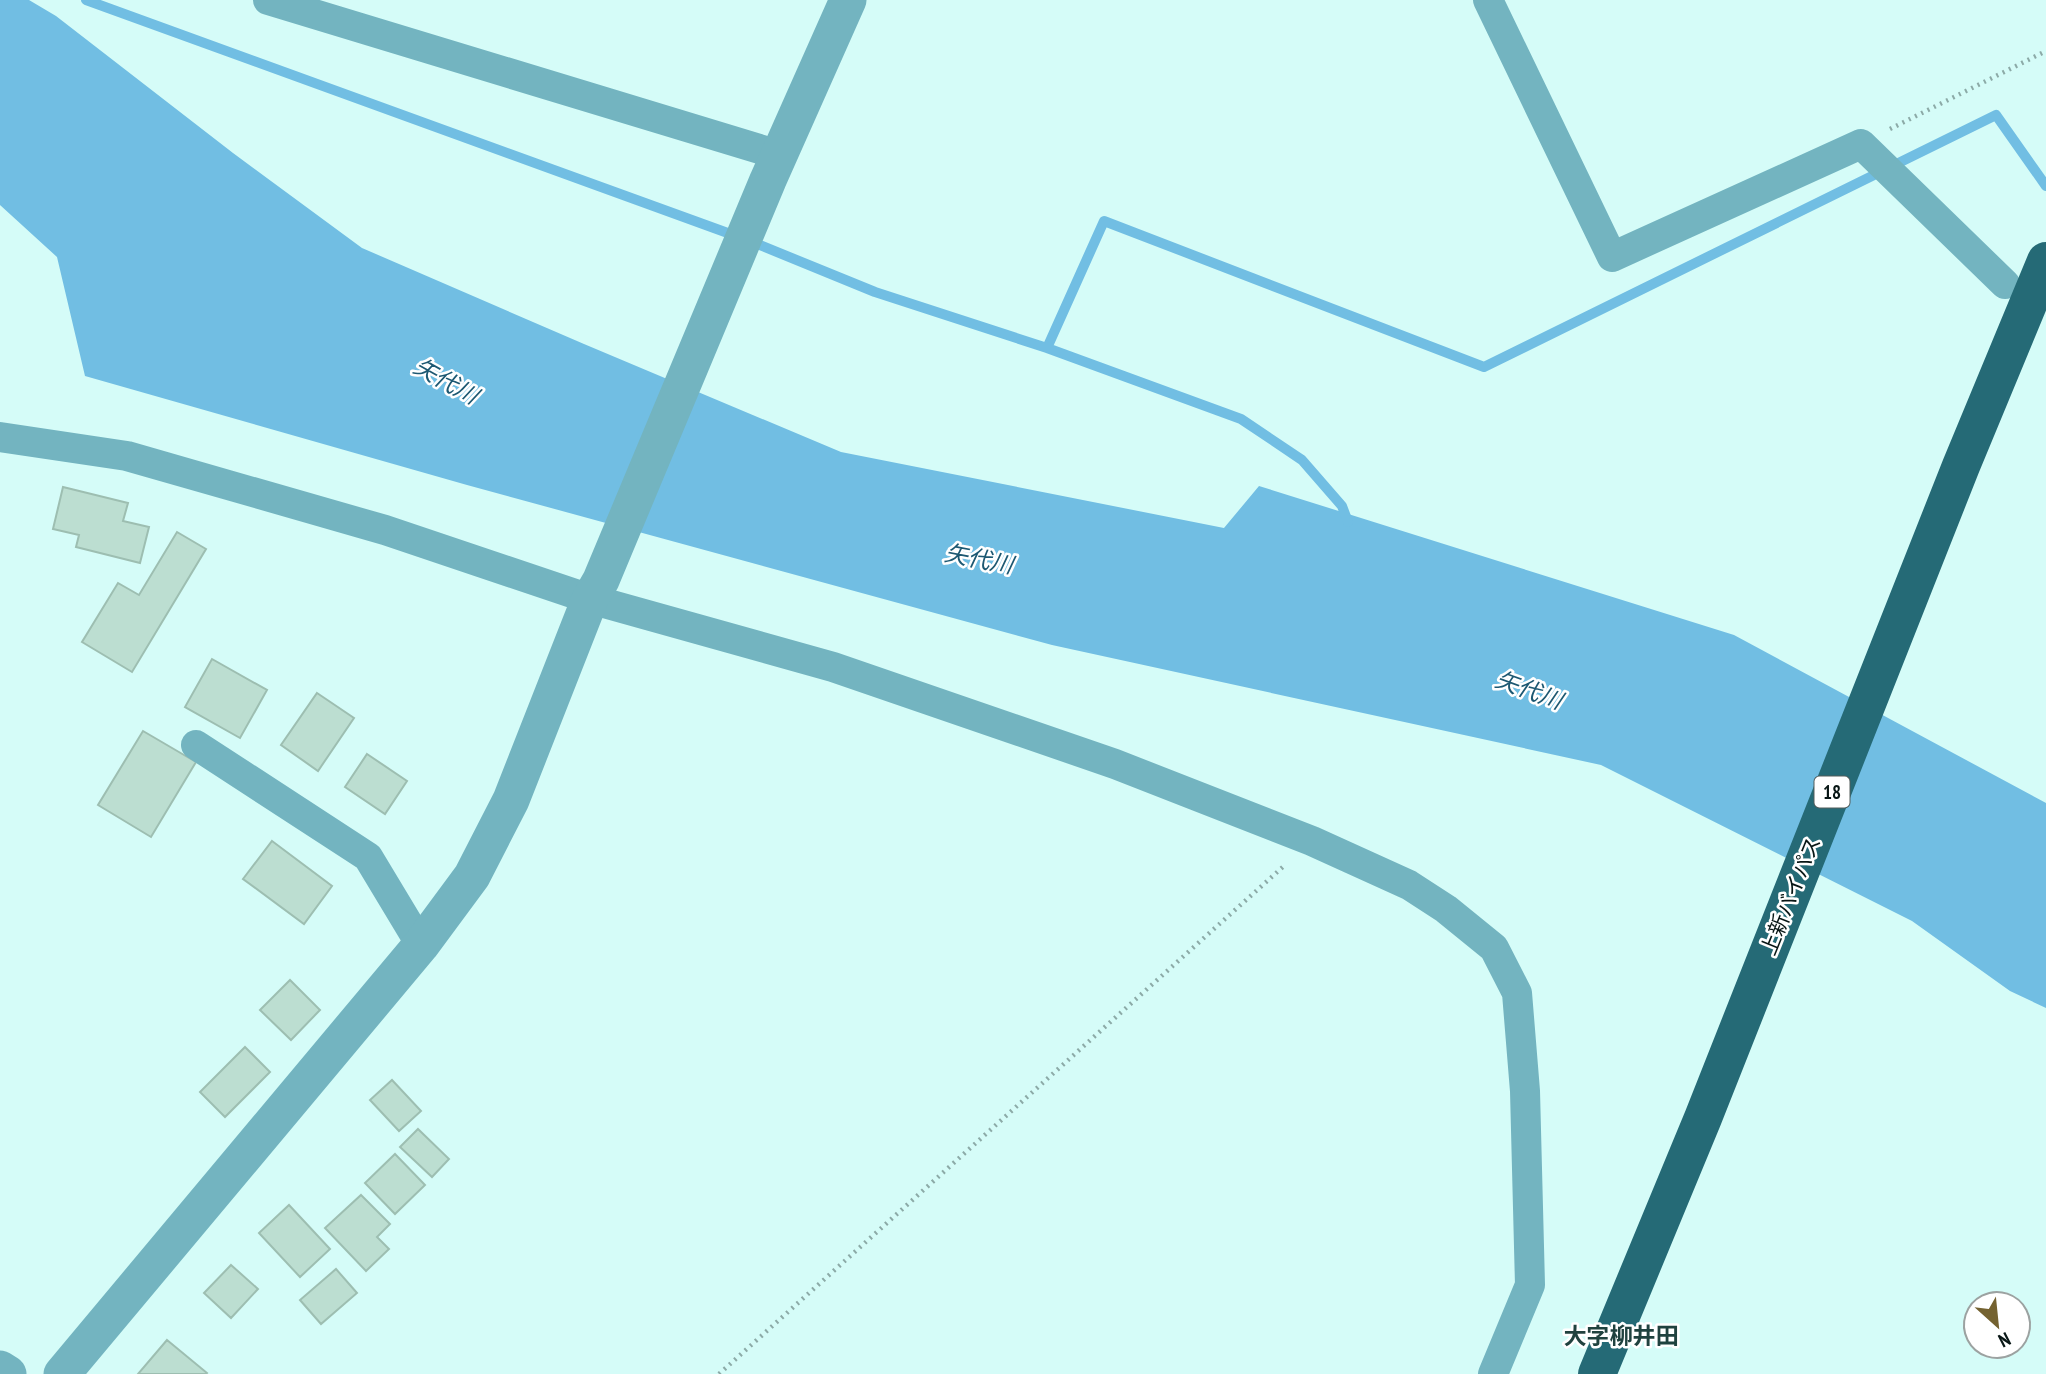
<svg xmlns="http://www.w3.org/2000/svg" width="2046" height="1374" viewBox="0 0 2046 1374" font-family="'PT Sans Narrow','Noto Sans JP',sans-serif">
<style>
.water{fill:#71bee3}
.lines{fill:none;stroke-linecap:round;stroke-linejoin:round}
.stream{stroke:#71bee3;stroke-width:10}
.building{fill:#bcded1;stroke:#9dbeb1;stroke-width:2}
.path{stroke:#8caaa7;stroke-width:4.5;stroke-dasharray:2 5;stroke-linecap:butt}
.minor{stroke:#73b4c0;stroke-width:30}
.tertiary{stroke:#73b4c0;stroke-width:37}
.trunk{stroke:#256a76;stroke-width:38}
.labels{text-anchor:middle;stroke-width:5;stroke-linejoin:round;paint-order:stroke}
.shield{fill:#fff;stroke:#525c5b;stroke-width:2}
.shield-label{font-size:19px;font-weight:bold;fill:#081615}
.street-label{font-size:21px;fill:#081615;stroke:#fff}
.water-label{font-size:23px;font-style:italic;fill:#1c5872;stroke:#fff}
.neighbourhood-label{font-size:23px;font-weight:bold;fill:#20423f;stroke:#fff}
</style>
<rect width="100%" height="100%" fill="#d5fcf8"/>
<path class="water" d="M 0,0 L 29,0 L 56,16 L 233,153 L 362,248 L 584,344 L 841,452 L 1224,528 L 1259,486 L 1734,635 L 2046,803 L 2046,1008 L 2010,991 L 1912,921 L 1601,765 L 1052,645 L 467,485 L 85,376 L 57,257 L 0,205 Z"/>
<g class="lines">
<path class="stream" d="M 86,0 L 736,236
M 750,241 L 875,292 L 1047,348 L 1241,419 L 1302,460 L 1342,506 L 1348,522
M 1047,348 L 1104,221 L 1484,367 L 1996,115 L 2046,186"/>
</g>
<path class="building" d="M 63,487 L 128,503 L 123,521 L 149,527 L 140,563 L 76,547 L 79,535 L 53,529 Z
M 177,532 L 206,549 L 132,672 L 82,642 L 118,583 L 139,595 Z
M 212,659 L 267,690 L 240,738 L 185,707 Z
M 317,693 L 354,718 L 318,771 L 281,745 Z
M 143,731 L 196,762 L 151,837 L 98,805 Z
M 367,754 L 407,781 L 385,814 L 345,787 Z
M 272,841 L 332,886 L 304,924 L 243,879 Z
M 290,980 L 320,1010 L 291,1040 L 260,1010 Z
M 245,1047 L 270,1072 L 225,1117 L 200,1092 Z
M 392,1080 L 421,1111 L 399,1131 L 370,1100 Z
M 418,1129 L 449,1159 L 432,1177 L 400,1147 Z
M 395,1154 L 425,1185 L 395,1214 L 365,1183 Z
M 361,1195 L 390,1224 L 377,1237 L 389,1249 L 366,1271 L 325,1228 Z
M 289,1205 L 330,1249 L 300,1277 L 259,1233 Z
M 231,1265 L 258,1289 L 231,1318 L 204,1293 Z
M 336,1269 L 357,1293 L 321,1324 L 300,1300 Z
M 167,1340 L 207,1373 L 206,1374 L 138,1374 Z"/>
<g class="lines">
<path class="path" d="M 1890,129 L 2046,51
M 719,1374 L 1285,865"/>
<path class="minor" d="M 268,0 L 779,155
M 1488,0 L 1612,257 L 1861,144 L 2005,284
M 0,437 L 127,456 L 385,530 L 590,599 L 833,667 L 1115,764 L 1312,841 L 1409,885 L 1446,909 L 1494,948 L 1517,993 L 1525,1091 L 1530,1285 L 1493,1374
M 196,745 L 368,857 L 421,945"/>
<path class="tertiary" d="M 0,1369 L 8,1374
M 62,1374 L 421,945 L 472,876 L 511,800 L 590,599 L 601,580 L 768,180 L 848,0"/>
<path class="trunk" d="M 1597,1374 L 1703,1118 L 1961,466 L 2046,261"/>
</g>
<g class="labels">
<rect class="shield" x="1814.5" y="776.5" width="35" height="31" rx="5"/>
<g class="shield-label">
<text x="1832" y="799">18</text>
</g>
<g class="street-label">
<text transform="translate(1791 896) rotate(-68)" y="7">上新バイパス</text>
</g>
<g class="water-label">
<text transform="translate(446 381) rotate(29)" y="8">矢代川</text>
<text transform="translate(979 559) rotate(11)" y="8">矢代川</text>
<text transform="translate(1529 690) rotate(20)" y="8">矢代川</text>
</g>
<g class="neighbourhood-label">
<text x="1621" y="1344">大字柳井田</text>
</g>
</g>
<g transform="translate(1997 1325) rotate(153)"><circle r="33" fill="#ffffff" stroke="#9ca2a1" stroke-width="2"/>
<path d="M0-5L12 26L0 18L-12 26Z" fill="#746230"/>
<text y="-10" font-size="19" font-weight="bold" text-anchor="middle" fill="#081615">N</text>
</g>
</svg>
